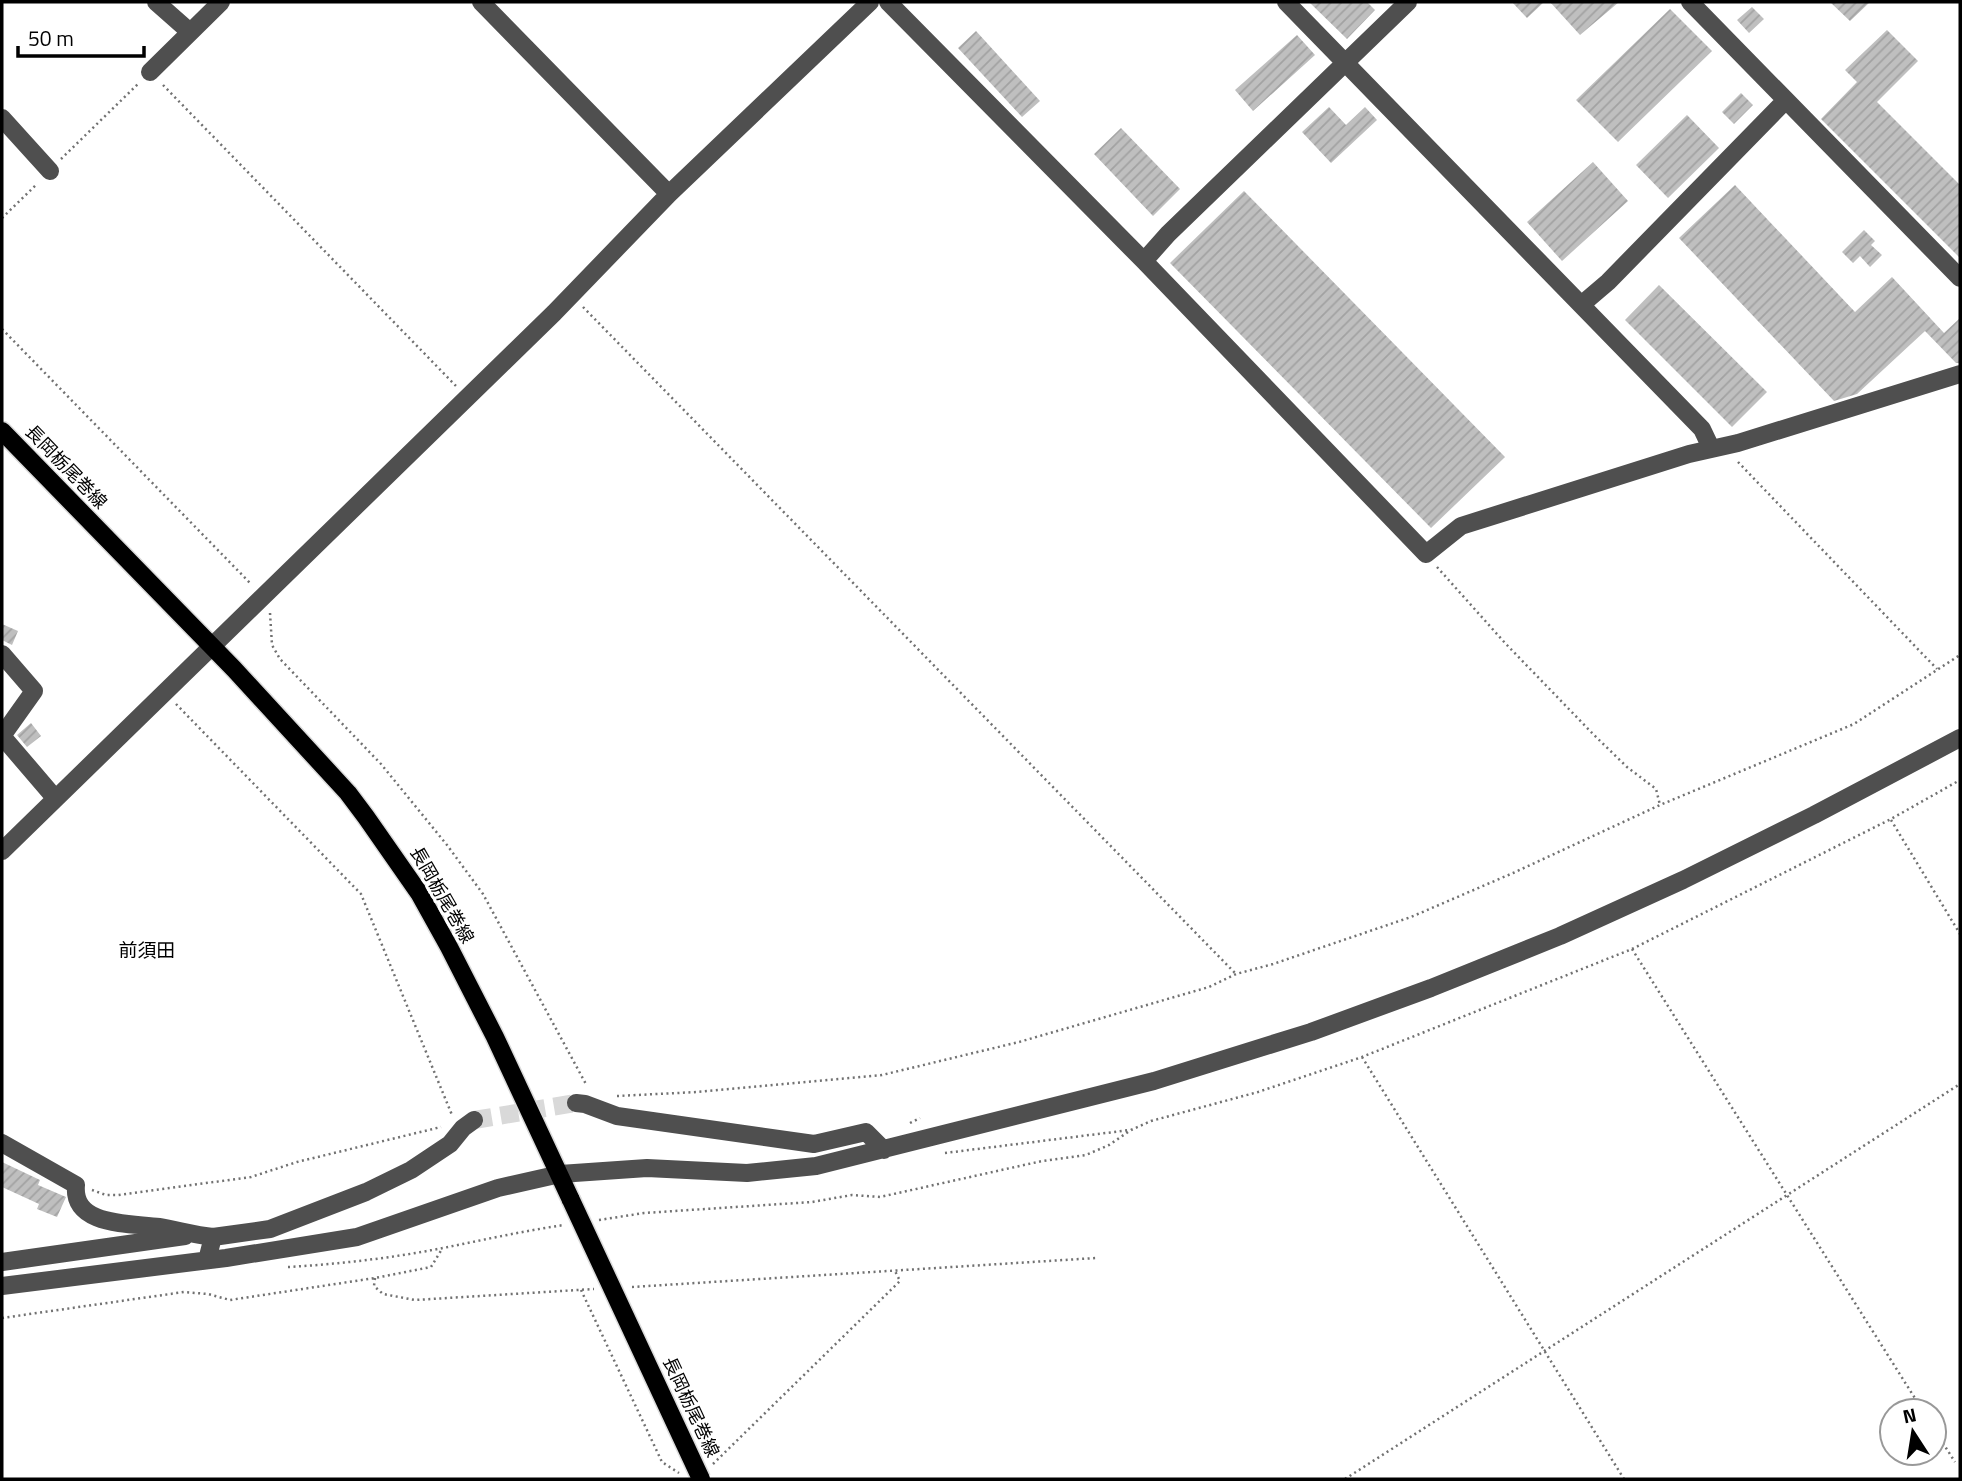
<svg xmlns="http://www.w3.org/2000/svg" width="1962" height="1481" viewBox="0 0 1962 1481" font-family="'Titillium Web','Noto Sans JP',sans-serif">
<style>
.building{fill:url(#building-hatch)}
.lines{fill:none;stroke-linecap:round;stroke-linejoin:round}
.minor-tunnel{stroke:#d9d9d9;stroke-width:18;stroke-dasharray:18 9;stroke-linecap:butt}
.major-casing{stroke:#dbdbdb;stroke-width:21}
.path{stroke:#717171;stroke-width:2.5;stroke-dasharray:2 3.5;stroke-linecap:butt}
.minor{stroke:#4f4f4f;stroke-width:18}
.major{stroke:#000;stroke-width:18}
.major-bridge-casing{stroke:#dbdbdb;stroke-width:21;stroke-linecap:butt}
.major-bridge{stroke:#000;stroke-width:18}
.labels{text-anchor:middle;stroke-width:6;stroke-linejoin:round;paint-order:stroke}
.street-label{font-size:18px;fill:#000;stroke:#fff}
.neighbourhood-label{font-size:19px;fill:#000;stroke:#fff}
</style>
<defs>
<pattern id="building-hatch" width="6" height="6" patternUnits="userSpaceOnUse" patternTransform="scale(1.75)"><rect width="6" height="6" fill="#bfbfbf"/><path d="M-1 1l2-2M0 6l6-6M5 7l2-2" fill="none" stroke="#a2a2a2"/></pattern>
</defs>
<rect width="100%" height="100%" fill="#fff"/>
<path class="building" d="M 1309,2 L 1367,2 L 1375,10 L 1347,39 Z
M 1512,2 L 1544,2 L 1527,18 Z
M 1550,2 L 1619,2 L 1580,35 Z
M 1830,2 L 1870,2 L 1850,21 Z
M 1752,7 L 1764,19 L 1749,33 L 1737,20 Z
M 1670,9 L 1712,51 L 1618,142 L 1576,100 Z
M 1887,30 L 1918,61 L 1877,102 L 1960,185 L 1960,258 L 1821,119 L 1857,82 L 1845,70 Z
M 976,31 L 1040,101 L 1022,117 L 958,48 Z
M 1297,35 L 1315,55 L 1253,111 L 1235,90 Z
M 1741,93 L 1753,105 L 1734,124 L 1722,112 Z
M 1329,107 L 1346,125 L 1365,107 L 1377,120 L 1331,163 L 1302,132 Z
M 1687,115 L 1719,148 L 1668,198 L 1636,165 Z
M 1121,128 L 1180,189 L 1153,216 L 1094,154 Z
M 1593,162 L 1628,201 L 1562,261 L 1527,222 Z
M 1735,185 L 1855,312 L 1892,277 L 1944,333 L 1960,318 L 1960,363 L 1956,363 L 1925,331 L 1857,394 L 1834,401 L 1679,238 Z
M 1244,191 L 1505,457 L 1431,528 L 1170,263 Z
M 1864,230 L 1875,241 L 1871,245 L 1882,255 L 1870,267 L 1860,256 L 1853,263 L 1842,252 Z
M 1659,285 L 1767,392 L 1732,427 L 1625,320 Z
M 2,624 L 18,631 L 12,645 L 2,640 Z
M 31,723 L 41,736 L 27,747 L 17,735 Z
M 2,1162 L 40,1180 L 38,1185 L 66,1197 L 57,1217 L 37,1209 L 39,1204 L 2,1187 Z"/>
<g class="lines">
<path class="minor-tunnel" d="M 474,1120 L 576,1103"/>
<defs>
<path id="major" d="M 2,431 L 234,669 L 348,793 L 366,817 L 419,893 L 449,947 L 495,1037 L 571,1200"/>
</defs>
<use href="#major" class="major-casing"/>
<path class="path" d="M 163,85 L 456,386
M 61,159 L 139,83
M 2,218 L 37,184
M 583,307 L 1235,973
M 2,329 L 251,584
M 1738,462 L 1937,669
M 1437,567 L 1505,643 L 1594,735 L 1627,767 L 1656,789 L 1660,805
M 270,613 L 272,645 L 280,659 L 381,764 L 447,845 L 483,894 L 587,1086
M 176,704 L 361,894 L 452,1115
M 1891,820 L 1960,934
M 1632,949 L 1923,1411
M 1362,1057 L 1624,1479
M 617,1096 L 697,1092 L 882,1075 L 1019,1042 L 1209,987 L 1236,974 L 1273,964 L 1411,917 L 1513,873 L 1660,805 L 1854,724 L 1960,655
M 910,1123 L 920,1118
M 945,1153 L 1130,1130
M 92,1190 L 106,1195 L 118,1195 L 251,1177 L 297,1162 L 441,1127
M 599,1220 L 644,1213 L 812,1202 L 852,1195 L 880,1197 L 1042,1161 L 1086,1155 L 1109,1145 L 1131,1130 L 1151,1121 L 1258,1092 L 1362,1057 L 1632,949 L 1891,819 L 1960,780
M 288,1267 C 340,1264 392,1258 443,1248 C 483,1240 523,1231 564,1225
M 375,1278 L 374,1286 L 383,1294 L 415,1300 L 594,1289
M 632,1287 L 1096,1258
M 581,1290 L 662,1462 L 679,1473
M 2,1318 L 184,1292 L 208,1294 L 230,1300 L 375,1278 L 431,1267 L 442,1249
M 1934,1429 L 1955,1462
M 713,1464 L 900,1281 L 895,1271
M 1345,1479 L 1960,1084"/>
<path class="minor" d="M 156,2 L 190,32
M 481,2 L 669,194
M 888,2 L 1144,261 L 1426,554 L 1461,526 L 1689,454 L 1738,443 L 1960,374
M 1286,2 L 1702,429 L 1711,448
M 1690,2 L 1960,278
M 150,72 L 221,2
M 2,118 L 50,171
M 1144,261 L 1168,234 L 1408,2
M 1581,305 L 1608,282 L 1785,101
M 2,654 L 34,691 L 2,736
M 2,736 L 55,798
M 2,851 L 554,313 L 669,194 L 870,2
M 576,1103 L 585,1104 L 617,1116 L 814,1144 L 866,1132 L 884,1150
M 2,1143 L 76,1185 C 72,1227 131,1223 159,1227 C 177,1230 195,1235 213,1237
M 207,1260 L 213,1237 L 270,1229 L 366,1192 L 411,1170 L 450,1144 L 463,1128 L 474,1120
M 2,1262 L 185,1236
M 2,1286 L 226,1258 L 357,1237 L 498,1188 L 560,1174 L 647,1168 L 747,1173 L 816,1166 L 1154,1081 L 1311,1032 L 1431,988 L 1560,936 L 1683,880 L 1814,815 L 1960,738"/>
<use href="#major" class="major"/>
<defs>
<path id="major-bridge" d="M 571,1200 L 701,1479"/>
</defs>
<use href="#major-bridge" class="major-bridge-casing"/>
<use href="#major-bridge" class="major-bridge"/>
</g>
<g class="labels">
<g class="street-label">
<text transform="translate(66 467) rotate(46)" y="6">長岡栃尾巻線</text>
<text transform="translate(442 895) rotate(60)" y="6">長岡栃尾巻線</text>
<text transform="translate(691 1407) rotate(65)" y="6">長岡栃尾巻線</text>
</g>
<g class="neighbourhood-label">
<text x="147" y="957">前須田</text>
</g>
</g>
<rect width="1962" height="1481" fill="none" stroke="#000000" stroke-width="7"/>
<g transform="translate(1913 1432) rotate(348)"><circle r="33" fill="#ffffff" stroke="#999999" stroke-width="2"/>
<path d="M0-5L12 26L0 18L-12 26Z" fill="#000000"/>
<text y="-10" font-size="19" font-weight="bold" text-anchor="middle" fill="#000000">N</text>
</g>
<path d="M18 46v10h126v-10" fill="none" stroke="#000000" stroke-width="3.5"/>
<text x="28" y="46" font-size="21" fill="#000000" stroke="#ffffff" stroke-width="5" paint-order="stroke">50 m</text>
</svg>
